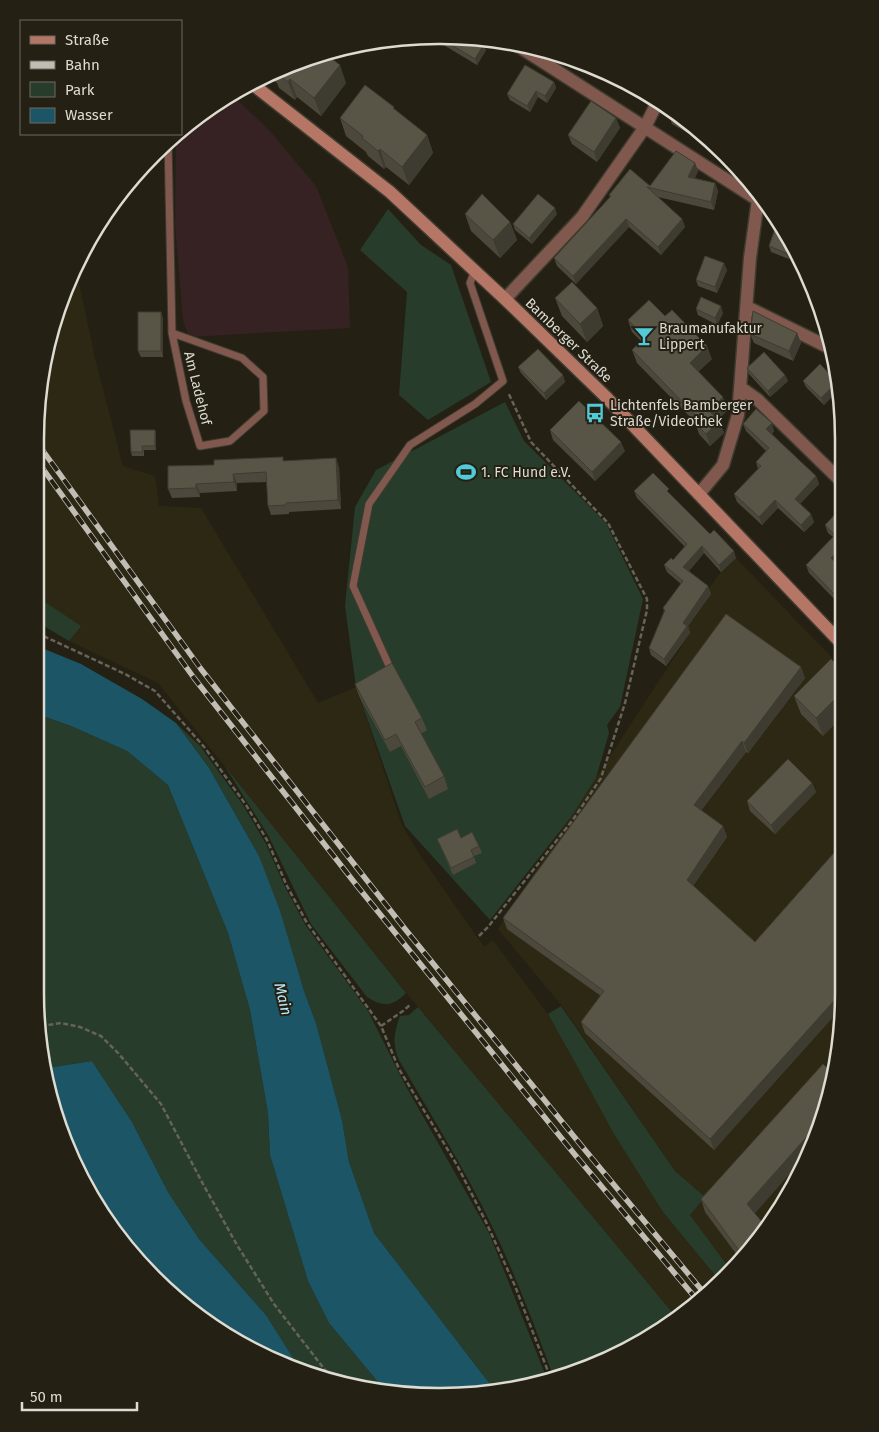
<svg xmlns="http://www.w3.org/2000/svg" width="879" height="1432" viewBox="0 0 879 1432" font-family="'Fira Sans',sans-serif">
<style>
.commercial{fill:#362223}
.built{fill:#2d2814}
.green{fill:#273c2b}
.water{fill:#1c5565}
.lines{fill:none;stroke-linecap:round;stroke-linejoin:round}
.lane-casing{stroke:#3e3b2f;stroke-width:9}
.street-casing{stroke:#3e3b2f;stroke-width:15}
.secondary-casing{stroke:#3e3b2f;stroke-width:15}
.path{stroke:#666358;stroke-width:2.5;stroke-dasharray:5 2.5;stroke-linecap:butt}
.lane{stroke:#80584e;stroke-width:7}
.street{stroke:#80584e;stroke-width:12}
.secondary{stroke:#b67666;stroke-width:12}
.rail-casing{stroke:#c0beb4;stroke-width:5.5}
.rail{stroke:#242114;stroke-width:4;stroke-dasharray:11;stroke-linecap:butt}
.wall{fill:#4c493c}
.shaded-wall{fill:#3e3c31}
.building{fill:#585546;stroke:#3e3c31}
.labels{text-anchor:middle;stroke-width:4;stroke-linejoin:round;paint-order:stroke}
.poi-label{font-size:14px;fill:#dddbd2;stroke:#242114;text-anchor:start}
.street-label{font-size:14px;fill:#dddbd2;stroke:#242114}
.water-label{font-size:15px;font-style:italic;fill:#b9ebfc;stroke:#242114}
.rim{fill:none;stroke:#dddbd2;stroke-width:2.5}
</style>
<rect width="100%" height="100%" fill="#242114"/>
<path class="commercial" d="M 231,94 L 269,130 L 316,186 L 348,267 L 350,328 L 189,337 L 183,320 L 175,224 L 176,134 L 181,134 L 181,129 Z"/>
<path class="built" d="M 76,268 L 95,358 L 123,466 L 155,476 L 159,506 L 201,508 L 318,703 L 356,687 L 402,825 L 422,858 L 484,947 L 493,940 L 548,1014 L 663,1212 L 719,1280 L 686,1314 L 677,1318 L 408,995 L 158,683 L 69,641 L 37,605 L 38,387 L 66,285 Z
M 736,558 L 842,668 L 841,1045 L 813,1147 L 761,1239 L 730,1269 L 690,1215 L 705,1197 L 675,1171 L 562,1006 L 498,929 L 690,633 L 685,630 L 711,594 L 707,591 L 721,572 Z"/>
<path class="green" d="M 388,209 L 421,245 L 451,265 L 491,382 L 428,420 L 399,395 L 407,292 L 360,250 Z
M 505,402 L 524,441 L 606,523 L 643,599 L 620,707 L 607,725 L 609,733 L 596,778 L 571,817 L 490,920 L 405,826 L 356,687 L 345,606 L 355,507 L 376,470 Z
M 37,597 L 81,626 L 69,641 L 37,622 Z
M 37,714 L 71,726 L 127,751 L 168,785 L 228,933 L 250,1010 L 268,1113 L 270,1155 L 308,1281 L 329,1323 L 383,1388 L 310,1376 L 302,1372 L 266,1315 L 199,1239 L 168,1192 L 132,1122 L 92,1061 L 47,1068 L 35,992 Z
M 176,723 L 200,746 L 243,805 L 266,844 L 285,887 L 306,926 L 368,1011 L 403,1081 L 489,1233 L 547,1379 L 493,1388 L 374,1233 L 349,1162 L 342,1120 L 316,1023 L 304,991 L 259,856 L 209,768 Z
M 224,765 L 406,993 C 392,1007 383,1007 367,997 L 311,924 L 268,835 Z
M 561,1006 L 675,1171 L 705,1197 L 690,1215 L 730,1269 L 719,1280 L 663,1212 L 614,1134 L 576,1064 L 548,1014 Z
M 418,1007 L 677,1318 L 569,1376 L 554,1378 C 535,1327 516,1276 492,1226 C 465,1169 431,1115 399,1060 C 392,1044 394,1032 400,1016 L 409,1015 Z"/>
<path class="water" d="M 37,646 L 81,664 L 142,699 L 176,723 L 209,768 L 259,856 L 280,911 L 304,991 L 316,1023 L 342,1120 L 349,1162 L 374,1233 L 493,1388 L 439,1397 L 383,1388 L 329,1323 L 308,1281 L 270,1155 L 268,1113 L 250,1010 L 228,933 L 168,785 L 127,751 L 71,726 L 37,714 Z
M 92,1061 L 132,1122 L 168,1192 L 199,1239 L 266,1315 L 302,1372 L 215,1329 L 118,1239 L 56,1122 L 47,1068 Z"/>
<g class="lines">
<defs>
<path id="lane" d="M 168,141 L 172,333 L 186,401 L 200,446 L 230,441 L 264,411 L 263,377 L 242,358 L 172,333
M 391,670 L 353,586 L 369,504 L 410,445 L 475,404 L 503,381 L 470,283 L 475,270"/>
<path id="street" d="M 515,44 L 758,200 L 765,203
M 505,299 L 582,217 L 645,127 L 658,101
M 747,307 L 832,349
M 741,388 L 758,400 L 843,483
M 699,494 L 723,465 L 738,415 L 750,258 L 758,200"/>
<path id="secondary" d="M 251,83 L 390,192 L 505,299 L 605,396 L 842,644"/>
</defs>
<use href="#lane" class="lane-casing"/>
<use href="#street" class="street-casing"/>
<use href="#secondary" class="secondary-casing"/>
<path class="path" d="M 37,633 L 125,674 L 155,691 L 205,748 L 246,805 L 267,840 L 287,886 L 307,923 L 381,1026 L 399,1069 L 457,1165 L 486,1222 L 515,1286 L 551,1379
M 479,936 L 488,927 L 572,821 L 601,778 L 625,703 L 647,610 L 647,599 L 608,523 L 531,442 L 508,392
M 41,1026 L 61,1023 L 80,1027 L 101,1036 L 119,1054 L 161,1104 L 203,1184 L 237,1245 L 274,1304 L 332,1379
M 381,1026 L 403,1011 L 410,1005"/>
<use href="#lane" class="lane"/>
<use href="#street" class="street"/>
<use href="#secondary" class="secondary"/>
<defs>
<path id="rail" d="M 38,444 L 201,669 L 405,929 L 585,1150 L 705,1294
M 38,462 L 194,678 L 358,887 L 576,1156 L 698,1301"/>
</defs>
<use href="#rail" class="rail-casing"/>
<use href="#rail" class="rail"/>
</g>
<path class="wall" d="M 466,36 L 486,50 L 477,65 L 437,41 L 435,45 L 423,37 Z
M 309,57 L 346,83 L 321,116 L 297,97 L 295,100 L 279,88 L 277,83 L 268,75 Z
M 608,73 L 618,77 L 636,88 L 633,92 L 610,78 Z
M 554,82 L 556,88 L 547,103 L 538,97 L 530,112 L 510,100 L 507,94 Z
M 395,110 L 427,135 L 433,153 L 409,185 L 386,167 L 384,169 L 368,156 L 366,152 L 346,136 L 340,118 Z
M 616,118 L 620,128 L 597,162 L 572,144 L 568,135 Z
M 670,118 L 697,129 L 693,136 L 672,124 Z
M 695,163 L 698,171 L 695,178 L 715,183 L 718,191 L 714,210 L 658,197 L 682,219 L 685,227 L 661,255 L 629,227 L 576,284 L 557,266 L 554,258 L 610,198 L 609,195 L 650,186 Z
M 465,214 L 510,222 L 517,240 L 500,258 L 471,231 Z
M 557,214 L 532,244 L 515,230 L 513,224 Z
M 790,238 L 793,246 L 789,259 L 771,252 L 769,246 Z
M 727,270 L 717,293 L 698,286 L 696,280 Z
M 555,298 L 597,308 L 603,326 L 587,342 L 562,316 Z
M 696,309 L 723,313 L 717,325 L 698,315 Z
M 161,312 L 163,319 L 163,357 L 141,357 L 138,351 Z
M 665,316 L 712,359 L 698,372 L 728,410 L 718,419 L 719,421 L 724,433 L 710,446 L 699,434 L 695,422 L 637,363 L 632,350 L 641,341 L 632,332 L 628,320 Z
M 797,333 L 801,343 L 793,361 L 754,343 L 750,334 Z
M 518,367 L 563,375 L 565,382 L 546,400 L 521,373 Z
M 747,368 L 785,375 L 788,381 L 770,397 L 749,374 Z
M 836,371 L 839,389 L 824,405 L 806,387 L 803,381 L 832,376 Z
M 743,424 L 774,431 L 772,434 L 816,476 L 819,484 L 800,504 L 814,522 L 804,532 L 778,508 L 762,525 L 737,502 L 734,494 L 758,469 L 756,462 L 766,451 L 746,431 Z
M 155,430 L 156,433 L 156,450 L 144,450 L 144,456 L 132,456 L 131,452 Z
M 550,430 L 625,451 L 595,481 L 553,440 Z
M 285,461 L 339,467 L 341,509 L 289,512 L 289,514 L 271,515 L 268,506 L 267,482 L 237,483 L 237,491 L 200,493 L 200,497 L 172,498 L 168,489 L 214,465 Z
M 634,491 L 670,494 L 710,534 L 736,558 L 721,572 L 704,553 L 689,571 L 708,586 L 711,594 L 688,626 L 690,633 L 666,666 L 651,655 L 649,648 L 664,611 L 663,608 L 681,584 L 667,572 L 664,565 L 673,560 L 685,547 L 637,498 Z
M 843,506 L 843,557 L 836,563 L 842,569 L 842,607 L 809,573 L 806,565 L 833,537 L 828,533 L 825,525 Z
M 801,667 L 805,678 L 748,753 L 746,752 L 701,810 L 723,826 L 727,837 L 693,886 L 755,942 L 841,845 L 841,1008 L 714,1150 L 585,1033 L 581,1022 L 601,996 L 507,929 L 503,918 Z
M 842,670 L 823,736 L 801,714 L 794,696 Z
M 355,684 L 422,718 L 427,730 L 421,734 L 444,776 L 448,789 L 429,799 L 401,746 L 390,752 L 359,696 Z
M 812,783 L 816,792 L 775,834 L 750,811 L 747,801 Z
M 461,838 L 479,846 L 482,853 L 474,856 L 476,863 L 453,875 L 437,839 Z
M 833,1073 L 813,1147 L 755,1213 L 761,1239 L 740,1259 L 705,1212 L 701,1199 Z"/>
<path class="shaded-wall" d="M 434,37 L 435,37 L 437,41 L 435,45 L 433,38 Z
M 484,44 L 486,50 L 477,65 L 475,59 Z
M 340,65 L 346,83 L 321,116 L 314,98 Z
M 290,79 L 297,97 L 295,100 L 288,82 Z
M 554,82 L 556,88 L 547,103 L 545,96 Z
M 631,84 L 636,88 L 633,92 Z
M 536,91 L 538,97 L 530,112 L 527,106 Z
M 616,118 L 620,128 L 597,162 L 594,152 Z
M 693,125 L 697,129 L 693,136 L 691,129 Z
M 427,135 L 433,153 L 409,185 L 402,167 Z
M 380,149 L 386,167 L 384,169 L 378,151 Z
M 695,163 L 698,171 L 691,185 L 688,177 Z
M 715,183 L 718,191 L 714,210 L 711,202 Z
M 555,208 L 557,214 L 532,244 L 529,238 Z
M 626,219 L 629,227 L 576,284 L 573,276 Z
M 682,219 L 685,227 L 661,255 L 658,247 Z
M 510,222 L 517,240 L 500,258 L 493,240 Z
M 791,240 L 793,246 L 789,259 L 786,253 Z
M 724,263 L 727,270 L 717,293 L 715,287 Z
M 721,306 L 723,313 L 717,325 L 715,318 Z
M 597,308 L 603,326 L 587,342 L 580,324 Z
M 161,312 L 163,319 L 163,357 L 161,351 Z
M 797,333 L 801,343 L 793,361 L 789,351 Z
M 707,346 L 712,359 L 694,375 L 690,363 Z
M 563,375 L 565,382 L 546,400 L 544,393 Z
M 785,375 L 788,381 L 770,397 L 768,391 Z
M 837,382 L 839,389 L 824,405 L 821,398 Z
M 723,397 L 728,410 L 714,423 L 709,411 Z
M 719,421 L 724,433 L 710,446 L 706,434 Z
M 772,423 L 774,431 L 769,437 L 766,429 Z
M 155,430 L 156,433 L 156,450 L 155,446 Z
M 621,442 L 625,451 L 595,481 L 592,472 Z
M 336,458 L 339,467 L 341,509 L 338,500 Z
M 233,474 L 237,483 L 237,491 L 234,482 Z
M 816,476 L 819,484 L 798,506 L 795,499 Z
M 196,484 L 200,493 L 200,497 L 196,488 Z
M 775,500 L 778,508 L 762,525 L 759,517 Z
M 811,514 L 814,522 L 804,532 L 801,525 Z
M 702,546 L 704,553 L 686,574 L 683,567 Z
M 843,546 L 843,557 L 834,566 L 831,558 Z
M 734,551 L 736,558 L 721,572 L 719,565 Z
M 708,586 L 711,594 L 688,626 L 690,633 L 666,666 L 664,659 L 683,623 Z
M 801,667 L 805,678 L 748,753 L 744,743 Z
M 842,692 L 842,717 L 823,736 L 816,718 Z
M 742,741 L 746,752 L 698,815 L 694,805 Z
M 812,783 L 816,792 L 775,834 L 771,825 Z
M 723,826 L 727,837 L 690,890 L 687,880 Z
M 841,993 L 841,1008 L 714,1150 L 710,1139 Z
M 820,1122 L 813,1147 L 752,1216 L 747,1204 Z"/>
<path class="building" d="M 466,36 L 473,37 L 484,44 L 475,59 L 438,37 Z
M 324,53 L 340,65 L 314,98 L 290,79 L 288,82 L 275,72 L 309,57 Z
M 525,65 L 554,82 L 545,96 L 536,91 L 527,106 L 507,94 Z
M 365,85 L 394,107 L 393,108 L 427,135 L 402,167 L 380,149 L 378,151 L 362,138 L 363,136 L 340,118 Z
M 591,101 L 616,118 L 594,152 L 568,135 Z
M 674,111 L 686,118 L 693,125 L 691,129 L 670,118 Z
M 676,151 L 695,163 L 688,177 L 715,183 L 711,202 L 647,187 L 682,219 L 658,247 L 626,219 L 573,276 L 554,258 L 611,196 L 609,195 L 630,169 L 650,186 Z
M 482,194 L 510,222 L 493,240 L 465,214 Z
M 538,194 L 555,208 L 529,238 L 513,224 Z
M 775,229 L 787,234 L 790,238 L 791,240 L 786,253 L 769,246 Z
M 705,256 L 724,263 L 715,287 L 696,280 Z
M 572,282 L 597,308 L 580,324 L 555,298 Z
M 701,297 L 721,306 L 715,318 L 696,309 Z
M 649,300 L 665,316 L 672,310 L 707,346 L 690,363 L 723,397 L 709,411 L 719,421 L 706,434 L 694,422 L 698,418 L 632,350 L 645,337 L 628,320 Z
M 753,311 L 797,333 L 789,351 L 750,334 Z
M 138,312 L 161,312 L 161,351 L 138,351 Z
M 538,349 L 563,375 L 544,393 L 518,367 Z
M 764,352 L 785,375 L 768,391 L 747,368 Z
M 820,364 L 837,382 L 821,398 L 803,381 Z
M 836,371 L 838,380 L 832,376 Z
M 579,401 L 621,442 L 592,472 L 550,430 Z
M 756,409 L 772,423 L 766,429 L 816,476 L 795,499 L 811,514 L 801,525 L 775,500 L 759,517 L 734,494 L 761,466 L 756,462 L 769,448 L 743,424 Z
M 130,430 L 155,430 L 155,446 L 142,446 L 143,452 L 131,452 Z
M 283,457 L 283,461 L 336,458 L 338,500 L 286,503 L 286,505 L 268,506 L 266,472 L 233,474 L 234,482 L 196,484 L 196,488 L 168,489 L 168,466 L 214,465 L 214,460 Z
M 653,473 L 669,489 L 667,491 L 710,534 L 714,530 L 734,551 L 719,565 L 702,546 L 683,567 L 708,586 L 683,623 L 687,626 L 664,659 L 649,648 L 665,610 L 663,608 L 683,581 L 664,565 L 671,558 L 673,560 L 687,544 L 634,491 Z
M 843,506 L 843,546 L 831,558 L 842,569 L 842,602 L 806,565 L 835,535 L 825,525 Z
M 726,614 L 801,667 L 744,743 L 742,741 L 694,805 L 723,826 L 687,880 L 755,942 L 841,845 L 841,993 L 710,1139 L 581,1022 L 604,991 L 503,918 Z
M 831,659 L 842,670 L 842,692 L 816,718 L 794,696 Z
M 392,663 L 422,718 L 415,722 L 444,776 L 425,787 L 396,734 L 385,740 L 355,684 Z
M 788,759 L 812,783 L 771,825 L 747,801 Z
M 457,829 L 461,838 L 472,832 L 479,846 L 471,850 L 474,857 L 451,868 L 437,839 Z
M 823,1064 L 833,1073 L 820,1122 L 747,1204 L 767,1228 L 761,1239 L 743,1256 L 701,1199 Z"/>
<defs>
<symbol id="bar-bare" viewBox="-9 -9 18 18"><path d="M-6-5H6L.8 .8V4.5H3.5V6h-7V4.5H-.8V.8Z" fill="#52cbd9" stroke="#242114" stroke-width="2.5" paint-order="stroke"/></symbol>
<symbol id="bus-bare" viewBox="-9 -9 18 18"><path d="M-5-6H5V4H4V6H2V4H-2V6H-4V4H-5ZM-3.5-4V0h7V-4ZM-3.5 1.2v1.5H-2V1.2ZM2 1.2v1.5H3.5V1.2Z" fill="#52cbd9" stroke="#242114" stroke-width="2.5" paint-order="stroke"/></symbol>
<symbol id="stadium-bare" viewBox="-9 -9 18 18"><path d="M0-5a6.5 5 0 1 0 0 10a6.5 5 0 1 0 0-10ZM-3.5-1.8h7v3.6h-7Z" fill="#52cbd9" stroke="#242114" stroke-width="2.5" paint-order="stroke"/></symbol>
</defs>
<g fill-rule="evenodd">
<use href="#bar-bare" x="630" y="322" width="28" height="28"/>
<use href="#bus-bare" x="581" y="399" width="28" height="28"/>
<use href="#stadium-bare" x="452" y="458" width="28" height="28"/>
</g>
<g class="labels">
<g class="poi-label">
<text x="659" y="333">Braumanufaktur<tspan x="659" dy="16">Lippert</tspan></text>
<text x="610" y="410">Lichtenfels Bamberger<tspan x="610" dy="16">Straße/Videothek</tspan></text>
<text x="481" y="477">1. FC Hund e.V.</text>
</g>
<g class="street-label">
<text transform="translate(569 340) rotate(44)" y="5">Bamberger Straße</text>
<text transform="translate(198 388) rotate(76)" y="5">Am Ladehof</text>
</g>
<g class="water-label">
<text transform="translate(283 999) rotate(76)" y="5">Main</text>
</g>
</g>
<path d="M0 0H879V1432H0ZM439 44H440A395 395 0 0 1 835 439V993A395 395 0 0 1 440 1388H439A395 395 0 0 1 44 993V439A395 395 0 0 1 439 44Z" fill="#242114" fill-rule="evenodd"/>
<path class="rim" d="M439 44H440A395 395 0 0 1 835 439V993A395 395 0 0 1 440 1388H439A395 395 0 0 1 44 993V439A395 395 0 0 1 439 44Z"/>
<rect x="20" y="20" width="162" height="115" fill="#242114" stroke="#6e6b60"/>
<rect x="30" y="36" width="25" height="8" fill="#b67666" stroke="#6e6b60"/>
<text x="65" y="45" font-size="15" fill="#dddbd2">Straße</text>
<rect x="30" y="61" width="25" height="8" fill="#c0beb4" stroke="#6e6b60"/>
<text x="65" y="70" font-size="15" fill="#dddbd2">Bahn</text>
<rect x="30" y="82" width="25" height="15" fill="#273c2b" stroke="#6e6b60"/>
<text x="65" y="95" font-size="15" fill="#dddbd2">Park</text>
<rect x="30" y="108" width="25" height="15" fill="#1c5565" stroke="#6e6b60"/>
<text x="65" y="120" font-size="15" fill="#dddbd2">Wasser</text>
<path d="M22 1402v8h115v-8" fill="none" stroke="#dddbd2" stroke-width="2.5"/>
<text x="30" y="1402" font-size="15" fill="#dddbd2" stroke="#242114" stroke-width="4" paint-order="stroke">50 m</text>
</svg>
